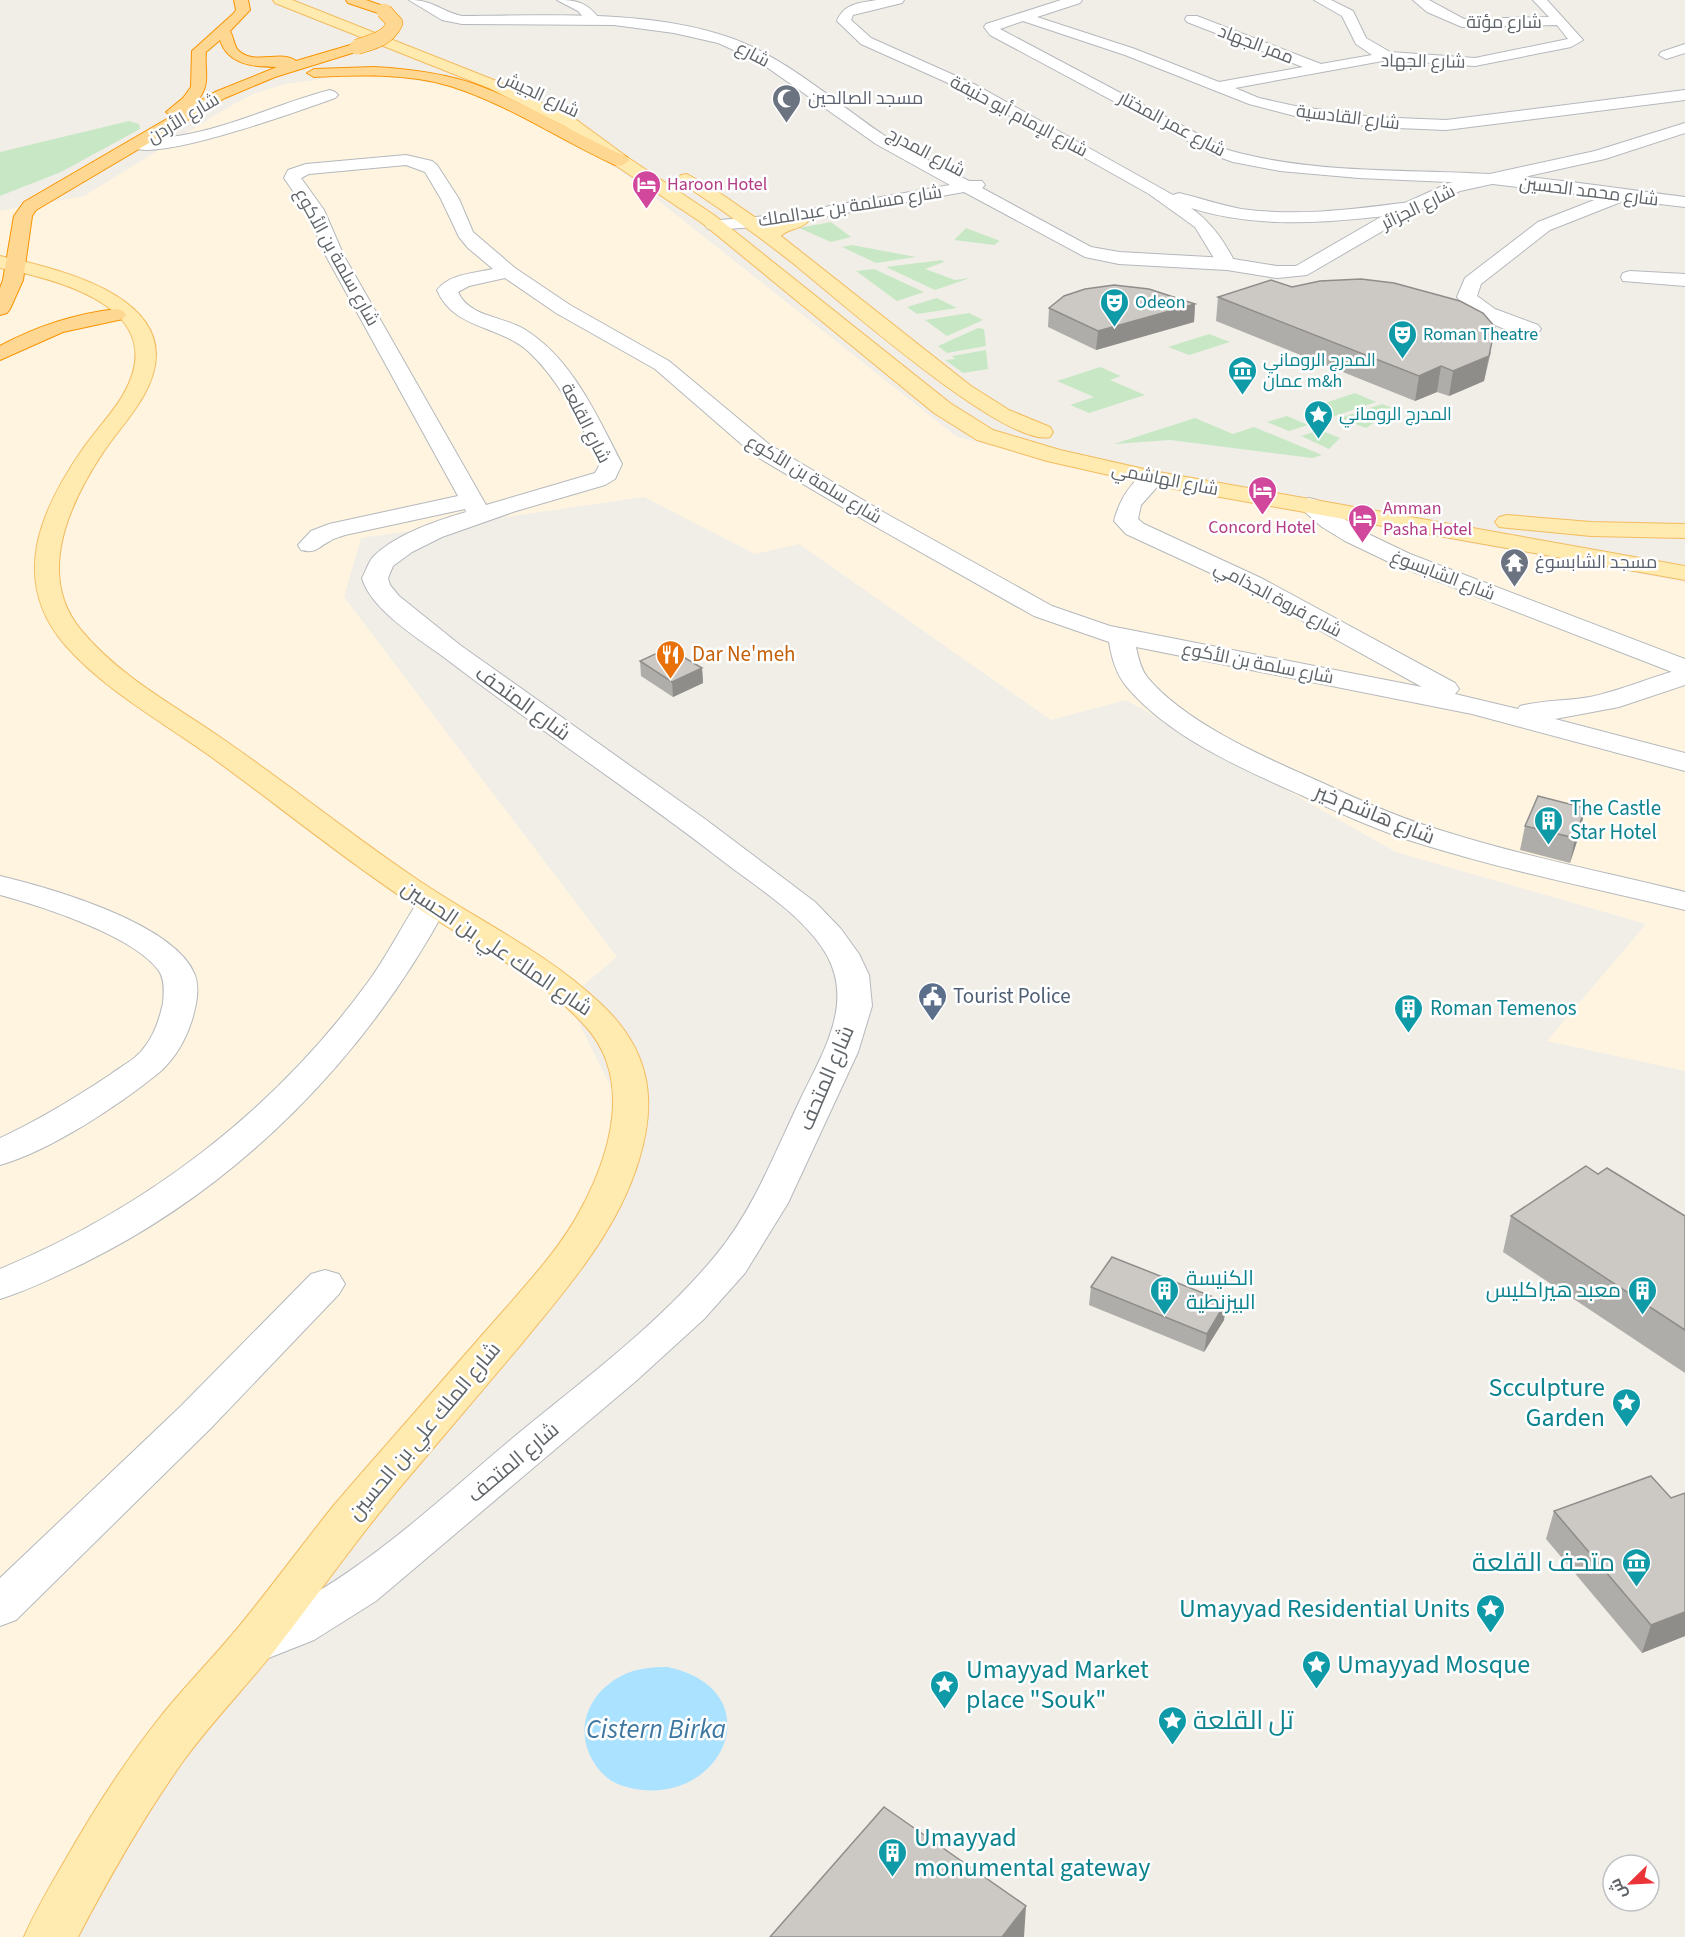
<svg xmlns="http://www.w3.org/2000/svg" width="1685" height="1937" viewBox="0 0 1685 1937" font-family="'Source Sans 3',Cairo,sans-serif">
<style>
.commercial{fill:#fef4e0}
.green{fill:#c8e8c5}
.water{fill:#aae2ff}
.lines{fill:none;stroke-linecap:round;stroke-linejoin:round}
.street-casing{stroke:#b5b8bc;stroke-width:2}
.secondary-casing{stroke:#b4b8bc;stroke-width:2}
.primary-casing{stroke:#f3bb5f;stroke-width:2}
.highway-casing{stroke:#f99300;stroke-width:2}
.street{fill:#fff;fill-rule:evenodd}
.secondary{fill:#fff;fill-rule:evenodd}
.primary{fill:#ffeaaf;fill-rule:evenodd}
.highway{fill:#fed892;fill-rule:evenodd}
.highway-bridge-casing{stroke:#f99300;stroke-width:16;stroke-linecap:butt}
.highway-bridge{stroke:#fed892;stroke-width:15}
.wall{fill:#afada9}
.shaded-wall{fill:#8f8d8a}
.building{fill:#ccc9c5;stroke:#8f8d8a;stroke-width:1.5}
.labels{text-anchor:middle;stroke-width:5;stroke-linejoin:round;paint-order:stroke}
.far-street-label{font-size:18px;fill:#5f6468;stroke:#fff}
.far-worship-label{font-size:18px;fill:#5b616d;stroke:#fff;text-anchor:start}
.far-hotel-label{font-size:18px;fill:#b23c85;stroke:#fff;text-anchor:start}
.far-culture-label{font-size:18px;fill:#0d838f;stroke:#fff;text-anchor:start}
.food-label{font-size:21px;fill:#c56008;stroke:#fff;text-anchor:start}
.street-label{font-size:21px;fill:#5f6468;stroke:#fff}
.culture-label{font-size:21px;fill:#0d838f;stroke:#fff;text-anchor:start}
.service-label{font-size:21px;fill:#4e5e75;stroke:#fff;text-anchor:start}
.near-culture-label{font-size:26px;fill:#0d838f;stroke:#fff;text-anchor:start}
.near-water-label{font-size:27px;font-style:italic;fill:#3e78a2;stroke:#fff}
</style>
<rect width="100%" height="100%" fill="#f1eee8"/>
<path class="commercial" d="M 350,75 L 381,76 L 453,85 L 487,97 L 559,133 L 622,172 L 957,437 L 1167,488 L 1685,582 L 1685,1071 L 1547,1041 L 1646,924 L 1396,852 L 1126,700 L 1051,720 L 799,544 L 755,554 L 644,497 L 361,538 L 344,597 L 617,957 L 567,999 L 622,1109 L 613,1211 L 391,1497 L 36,1937 L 0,1937 L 0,211 L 84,196 L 227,108 L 255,93 L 286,84 Z"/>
<path class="green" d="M 129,121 L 139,124 L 140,129 L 61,172 L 0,196 L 0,152 Z
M 831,222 L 851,237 L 831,242 L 799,228 Z
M 966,228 L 1000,241 L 994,245 L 954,240 Z
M 852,245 L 916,257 L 876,263 L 842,247 Z
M 942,260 L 944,262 L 925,269 L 955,280 L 970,278 L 935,290 L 886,267 Z
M 874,269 L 924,292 L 897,301 L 856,271 Z
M 937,298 L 957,308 L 917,314 L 907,307 Z
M 969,313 L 983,320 L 947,336 L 925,320 Z
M 978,328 L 984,329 L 986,346 L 947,353 L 938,346 Z
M 1209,334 L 1230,342 L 1189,355 L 1168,347 Z
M 986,350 L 988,369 L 963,373 L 945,360 L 955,359 L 952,356 Z
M 1100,367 L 1121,376 L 1110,380 L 1145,395 L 1089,413 L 1070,405 L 1094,397 L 1057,381 Z
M 1355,393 L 1376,402 L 1335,416 L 1313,407 Z
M 1382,404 L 1395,409 L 1366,428 L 1340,418 Z
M 1287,416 L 1308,425 L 1289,431 L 1267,422 Z
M 1195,418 L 1233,434 L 1254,427 L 1322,455 L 1312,458 L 1170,440 L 1114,444 Z
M 1320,430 L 1340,438 L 1329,449 L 1301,436 Z"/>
<path class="water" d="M 668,1667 C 770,1690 727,1798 643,1790 C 631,1789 615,1785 605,1776 C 571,1743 581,1696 623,1675 C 637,1668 653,1667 668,1667 Z"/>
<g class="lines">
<defs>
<path id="street" d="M 557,0 C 576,0 586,2 598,17 L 591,21 L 586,20 L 578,11 Z
M 877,0 L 904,0 L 902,3 L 853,15 L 851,20 L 871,38 L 976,85 L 1173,195 L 1179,193 C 1200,198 1220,205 1241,209 C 1298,217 1355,209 1411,202 L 1417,203 L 1420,207 L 1417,211 C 1401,215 1383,216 1366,218 C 1308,224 1248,226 1191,208 C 1212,223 1224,241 1236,264 L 1234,268 L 1220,268 L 1195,227 L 1149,194 L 966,91 L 861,44 L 837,21 C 844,3 860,3 877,0 Z
M 1061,0 L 1082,0 L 1080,3 L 1037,17 L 1135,49 L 1219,82 L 1303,67 L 1187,22 L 1185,19 L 1187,16 L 1197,16 L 1321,64 L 1372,55 L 1356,44 L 1342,16 L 1314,0 L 1331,0 L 1353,11 L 1366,38 L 1390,52 L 1475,58 L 1568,39 L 1557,25 L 1462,27 L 1427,12 L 1413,0 L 1429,0 L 1464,19 L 1549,17 L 1533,0 L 1547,0 L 1583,40 L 1571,47 L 1475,66 L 1388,60 L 1235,88 L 1259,98 L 1295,106 L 1373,117 L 1446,120 L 1685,90 L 1685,100 L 1446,130 L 1373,127 L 1295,116 L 1249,104 L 1125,55 L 1023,21 L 1000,29 L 1228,150 C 1312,174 1404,169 1490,174 C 1555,178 1620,189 1685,197 L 1685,207 L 1626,200 L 1550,230 L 1481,284 L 1477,296 L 1495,309 L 1538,325 L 1541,329 L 1538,333 C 1515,339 1470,316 1457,297 L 1465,278 L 1538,222 L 1602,197 L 1493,184 L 1359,178 L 1280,171 L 1233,162 L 1216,156 L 990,35 L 984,27 L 986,24 Z
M 1685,44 L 1685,53 L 1666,59 L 1659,55 L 1661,52 Z
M 330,90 L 335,92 L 338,95 L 335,98 C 307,108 146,167 129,145 C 136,136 166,138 178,136 C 230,128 279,103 330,90 Z
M 406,155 L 432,161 L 437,165 L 459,199 L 473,232 L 515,268 L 570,305 L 669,361 L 770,445 L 885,513 L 1052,606 L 1110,626 L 1422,687 L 1243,588 L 1126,534 L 1114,521 C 1119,501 1136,467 1161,473 L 1165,478 L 1141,505 L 1138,519 L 1144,524 L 1261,578 L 1455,683 L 1459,689 L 1455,694 L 1518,709 L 1520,706 C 1543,700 1567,701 1590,697 C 1623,690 1653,676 1685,668 L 1685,685 L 1619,707 L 1555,719 L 1685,753 L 1685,771 L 1472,714 L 1136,647 C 1138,657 1141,669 1147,677 C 1187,725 1269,759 1325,784 C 1363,802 1402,819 1443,831 C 1522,856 1604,872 1685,892 L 1685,910 C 1597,889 1508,871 1421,844 C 1381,832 1342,814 1303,796 C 1245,770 1170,738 1127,687 C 1116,674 1112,659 1109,642 L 1034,616 L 869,523 L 754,455 L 655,369 L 556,313 L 505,278 L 469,286 L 458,292 C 469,317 502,316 524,329 C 572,358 597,416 622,464 L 615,479 L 605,485 L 516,511 L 442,537 L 412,552 L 393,566 L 388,578 L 390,585 L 399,596 L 460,645 L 705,819 L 815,902 L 841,929 L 859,954 L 869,975 L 872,1006 L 858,1052 L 788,1203 L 745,1273 L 704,1319 L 636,1381 L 376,1601 L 314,1640 L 251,1665 L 234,1660 L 228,1646 L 234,1632 C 344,1593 431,1506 520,1432 C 587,1377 660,1323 716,1255 C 754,1209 775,1152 801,1098 C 824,1050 858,998 821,946 C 798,913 760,889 728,865 C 636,793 537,729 445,658 C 419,639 371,610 362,578 C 366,571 368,563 373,557 C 396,534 436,521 466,512 L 465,509 L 345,535 C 340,537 334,538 330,541 C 318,547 316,554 301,550 L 298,545 L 311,531 L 329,524 L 458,496 L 326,256 L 306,210 L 284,178 L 288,170 L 306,164 ZM 406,165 L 425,172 L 441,199 L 459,237 L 468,248 L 493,269 C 475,273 449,274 437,290 C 454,330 498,324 529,352 C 562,383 580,424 600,464 L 595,473 L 486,505 L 344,256 L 324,210 L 301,178 L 309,174 Z
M 1630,271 L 1685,274 L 1685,286 L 1623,281 L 1621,277 L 1623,273 Z
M 0,876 C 50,888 175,923 195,975 C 200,990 196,1006 192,1020 C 186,1039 176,1057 161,1071 C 121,1104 50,1151 0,1165 L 0,1138 C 39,1120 75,1098 111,1074 C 123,1065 138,1058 146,1045 C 155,1033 160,1017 163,1003 C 164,993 165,980 159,971 C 135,936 41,906 0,895 Z
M 432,894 L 443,897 L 448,904 C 367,1056 239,1187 84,1263 C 57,1276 29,1290 0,1299 L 0,1269 C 147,1208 274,1111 368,982 C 388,955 402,925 421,897 Z
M 325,1270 L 339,1274 L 345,1284 L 339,1294 L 211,1428 L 16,1620 L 0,1626 L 0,1578 L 181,1406 L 311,1274 Z"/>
<path id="secondary" d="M 409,0 C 434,0 440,11 462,16 C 547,16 647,9 728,37 C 784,56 836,103 885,136 C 911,153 941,166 969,181 L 982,181 L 985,185 L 982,188 L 1091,247 L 1119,252 L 1227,258 L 1277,266 L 1296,266 L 1405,203 L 1449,183 L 1595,151 L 1685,123 L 1685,133 L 1605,159 L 1460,191 L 1417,211 L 1307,275 L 1277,278 L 1227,270 L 1119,264 L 1085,257 L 964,192 L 779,225 L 714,230 L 708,229 L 705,225 L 708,221 L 779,215 L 950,185 L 876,144 L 758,61 L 718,43 L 674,33 L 614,25 L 462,24 L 442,20 Z
M 1309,498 L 1317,500 L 1362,531 L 1410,554 L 1685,659 L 1685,677 L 1393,564 L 1345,541 L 1322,527 L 1297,505 L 1301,500 Z"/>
<path id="primary" d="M 273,0 L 292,0 L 499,82 L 578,121 L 627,157 L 714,215 L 950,403 L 993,430 L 1060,450 L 1153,471 L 1685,566 L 1685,580 L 1153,485 L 1047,461 L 977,440 L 934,413 L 702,223 L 615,165 L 566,127 L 489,88 L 275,3 Z
M 687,174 L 720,193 L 769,227 L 793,217 L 805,217 L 808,221 C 802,230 788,228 781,236 L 971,386 L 1009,410 L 1050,427 L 1053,432 L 1050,437 C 1003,448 829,291 785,257 C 751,231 717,206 681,183 L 678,179 L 681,175 Z
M 0,256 C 65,270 196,301 144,395 C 133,415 117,432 104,451 C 70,502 35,575 81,630 C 117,674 170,703 217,735 C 286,782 351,835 421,882 C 481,922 549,954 601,1004 C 649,1049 658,1098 639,1160 C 618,1230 569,1286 523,1342 C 481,1392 439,1441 397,1491 C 353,1544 314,1600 272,1654 C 243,1690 211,1723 184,1760 C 144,1816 110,1876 78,1937 L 24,1937 C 36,1909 52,1883 67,1857 C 95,1808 126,1760 161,1716 C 185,1686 212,1659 236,1630 C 270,1589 301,1546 334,1505 C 361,1473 389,1442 416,1411 C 446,1376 476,1342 506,1308 C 533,1277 562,1245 581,1209 C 611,1153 632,1080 587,1028 C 545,980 483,950 430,916 C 354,867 283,809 210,756 C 161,721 106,691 66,646 C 9,581 40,511 82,450 C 95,431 112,414 123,395 C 173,309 61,280 0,268 Z
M 1507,515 L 1591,522 L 1685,524 L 1685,538 L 1591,536 L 1499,527 L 1495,522 L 1499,517 Z"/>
<path id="highway" d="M 234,0 L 248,0 L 250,10 L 230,31 C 233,36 234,44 237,49 C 252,67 281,49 296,61 L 357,43 L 364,47 L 362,50 L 275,77 L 225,98 L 36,210 L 32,216 L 23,280 L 10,309 L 7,313 L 0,315 L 0,288 L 3,280 L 14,216 L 24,202 L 172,116 L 166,112 L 183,98 L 191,87 L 192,51 L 233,14 L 236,10 ZM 220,40 C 228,65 254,67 277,67 L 215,92 L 196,103 C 212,83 204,74 206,52 Z
M 346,0 L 366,0 L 389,8 L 391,11 L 384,15 L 348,3 Z
M 374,67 C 409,69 444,73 477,85 C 529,104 576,135 627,157 L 629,161 L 621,166 L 615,165 C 560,140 508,104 450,86 C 406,73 359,75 314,77 L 307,73 L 314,69 Z
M 116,309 L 123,311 L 126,315 L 123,319 L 63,332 L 0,360 L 0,346 C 37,326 74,314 116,309 Z"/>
</defs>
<use href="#street" class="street-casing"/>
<use href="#secondary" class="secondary-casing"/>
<use href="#primary" class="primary-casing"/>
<use href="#highway" class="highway-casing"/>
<use href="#street" class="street"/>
<use href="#secondary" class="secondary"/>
<use href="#primary" class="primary"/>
<use href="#highway" class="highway"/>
<defs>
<path id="highway-bridge" d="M 357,47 C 372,42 388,39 395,23 L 384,11"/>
</defs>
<use href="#highway-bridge" class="highway-bridge-casing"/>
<use href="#highway-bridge" class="highway-bridge"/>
</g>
<path class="wall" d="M 1292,287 L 1491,352 L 1484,381 L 1449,396 L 1437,392 L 1415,401 L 1216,321 L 1218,297 Z
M 1195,304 L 1194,322 L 1096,350 L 1048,327 L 1049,308 Z
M 640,661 L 702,668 L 703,683 L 673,697 L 641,676 Z
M 1585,808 L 1580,832 L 1570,863 L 1520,850 L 1525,826 Z
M 1598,1174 L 1685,1216 L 1685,1373 L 1503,1252 L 1511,1216 Z
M 1091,1287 L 1226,1302 L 1224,1320 L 1204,1352 L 1089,1305 Z
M 1685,1493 L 1685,1636 L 1642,1653 L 1546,1539 L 1554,1511 L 1671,1498 Z"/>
<path class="shaded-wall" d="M 1195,304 L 1194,322 L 1096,350 L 1098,331 Z
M 1495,327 L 1484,381 L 1449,396 L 1453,371 Z
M 1441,366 L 1437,392 L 1415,401 L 1419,376 Z
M 702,668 L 703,683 L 673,697 L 672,682 Z
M 1585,808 L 1580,832 L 1570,863 L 1575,838 Z
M 1226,1302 L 1224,1320 L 1204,1352 L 1207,1334 Z
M 1685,1612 L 1685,1636 L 1642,1653 L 1651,1625 Z
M 1026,1906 L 1024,1937 L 1002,1937 Z"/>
<path class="building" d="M 1361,279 L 1394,283 L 1460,301 L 1483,313 L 1495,327 L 1489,356 L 1453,371 L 1441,366 L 1419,376 L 1218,297 L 1271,280 L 1292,287 L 1320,281 Z
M 1114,285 L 1149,289 L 1195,304 L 1098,331 L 1049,308 L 1064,296 L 1085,289 Z
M 668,648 L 702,668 L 672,682 L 640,661 Z
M 1538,796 L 1585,808 L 1575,838 L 1525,826 Z
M 1586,1166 L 1598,1174 L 1607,1168 L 1685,1216 L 1685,1330 L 1511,1216 Z
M 1112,1257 L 1226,1302 L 1207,1334 L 1091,1287 Z
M 1651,1476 L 1671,1498 L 1685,1493 L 1685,1612 L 1651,1625 L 1554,1511 Z
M 884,1807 L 1026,1906 L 1002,1937 L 770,1937 Z"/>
<defs>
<symbol id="mosque-pin" viewBox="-11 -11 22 30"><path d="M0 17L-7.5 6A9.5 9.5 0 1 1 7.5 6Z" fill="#6b7280" stroke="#fff"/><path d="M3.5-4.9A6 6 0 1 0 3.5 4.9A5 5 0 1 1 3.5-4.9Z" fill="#fff"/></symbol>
<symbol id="hotel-pin" viewBox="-11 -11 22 30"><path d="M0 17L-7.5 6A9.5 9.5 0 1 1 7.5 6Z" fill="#d1479c" stroke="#fff"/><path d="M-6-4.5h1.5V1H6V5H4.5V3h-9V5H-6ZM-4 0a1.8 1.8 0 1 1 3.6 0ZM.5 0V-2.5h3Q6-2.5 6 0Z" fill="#fff"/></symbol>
<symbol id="theatre-pin" viewBox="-11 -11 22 30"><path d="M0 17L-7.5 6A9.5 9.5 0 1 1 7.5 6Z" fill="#0f9aa8" stroke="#fff"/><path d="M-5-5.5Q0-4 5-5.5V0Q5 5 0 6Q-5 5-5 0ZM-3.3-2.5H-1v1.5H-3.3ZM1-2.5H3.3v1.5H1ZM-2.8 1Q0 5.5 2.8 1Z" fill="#fff"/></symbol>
<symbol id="museum-pin" viewBox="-11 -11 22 30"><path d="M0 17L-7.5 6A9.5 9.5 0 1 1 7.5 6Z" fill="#0f9aa8" stroke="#fff"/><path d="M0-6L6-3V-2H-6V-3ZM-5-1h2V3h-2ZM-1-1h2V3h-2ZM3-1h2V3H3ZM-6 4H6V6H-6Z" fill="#fff"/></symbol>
<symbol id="sight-pin" viewBox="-11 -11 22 30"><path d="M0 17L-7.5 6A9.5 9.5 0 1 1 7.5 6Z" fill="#0f9aa8" stroke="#fff"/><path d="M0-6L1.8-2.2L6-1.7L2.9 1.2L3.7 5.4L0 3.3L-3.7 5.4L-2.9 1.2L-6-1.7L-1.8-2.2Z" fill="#fff"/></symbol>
<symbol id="temple-pin" viewBox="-11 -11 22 30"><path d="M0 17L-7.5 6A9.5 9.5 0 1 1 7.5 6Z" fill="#6b7280" stroke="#fff"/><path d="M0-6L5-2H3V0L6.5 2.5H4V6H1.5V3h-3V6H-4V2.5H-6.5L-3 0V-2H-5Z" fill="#fff"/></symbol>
<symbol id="restaurant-pin" viewBox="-11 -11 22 30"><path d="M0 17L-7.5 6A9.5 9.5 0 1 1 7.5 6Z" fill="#e8710a" stroke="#fff"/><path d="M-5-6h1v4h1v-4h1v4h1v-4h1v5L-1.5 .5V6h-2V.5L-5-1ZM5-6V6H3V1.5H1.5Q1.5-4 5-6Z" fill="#fff"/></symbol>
<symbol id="building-pin" viewBox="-11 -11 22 30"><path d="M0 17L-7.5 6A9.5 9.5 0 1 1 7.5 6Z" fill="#0f9aa8" stroke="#fff"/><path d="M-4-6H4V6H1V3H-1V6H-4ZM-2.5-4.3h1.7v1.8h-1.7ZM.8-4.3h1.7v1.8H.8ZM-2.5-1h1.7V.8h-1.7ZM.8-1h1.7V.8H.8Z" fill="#fff"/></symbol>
<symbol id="civic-pin" viewBox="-11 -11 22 30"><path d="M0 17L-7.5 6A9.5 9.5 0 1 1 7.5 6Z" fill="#5c6f8a" stroke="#fff"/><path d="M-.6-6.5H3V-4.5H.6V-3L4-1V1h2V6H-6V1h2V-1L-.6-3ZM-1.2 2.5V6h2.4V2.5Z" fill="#fff"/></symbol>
</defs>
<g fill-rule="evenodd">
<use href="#mosque-pin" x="770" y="82" width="33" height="45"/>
<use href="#hotel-pin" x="630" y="168" width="33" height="45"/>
<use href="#theatre-pin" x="1098" y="286" width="33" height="45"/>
<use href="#theatre-pin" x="1386" y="318" width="33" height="45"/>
<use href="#museum-pin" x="1226" y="354" width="33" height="45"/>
<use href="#sight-pin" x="1302" y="398" width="33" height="45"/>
<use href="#hotel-pin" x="1246" y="474" width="33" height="45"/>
<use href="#hotel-pin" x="1346" y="502" width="33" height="45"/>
<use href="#temple-pin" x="1498" y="546" width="33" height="45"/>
<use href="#restaurant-pin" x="654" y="638" width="33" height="45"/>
<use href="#building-pin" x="1532" y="804" width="33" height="45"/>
<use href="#civic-pin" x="916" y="980" width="33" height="45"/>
<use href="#building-pin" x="1392" y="992" width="33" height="45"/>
<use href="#building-pin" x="1148" y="1274" width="33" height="45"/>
<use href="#building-pin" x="1626" y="1274" width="33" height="45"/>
<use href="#sight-pin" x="1610" y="1386" width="33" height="45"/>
<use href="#museum-pin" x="1620" y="1546" width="33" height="45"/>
<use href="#sight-pin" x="1474" y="1592" width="33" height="45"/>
<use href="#sight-pin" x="1300" y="1648" width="33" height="45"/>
<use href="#sight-pin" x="928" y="1668" width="33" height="45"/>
<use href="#sight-pin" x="1156" y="1704" width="33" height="45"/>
<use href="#building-pin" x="876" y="1836" width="33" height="45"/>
</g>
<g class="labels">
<g class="far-street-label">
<text x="1504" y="28">شارع مؤتة</text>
<text transform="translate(1256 44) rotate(21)" y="6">ممر الجهاد</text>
<text transform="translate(753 54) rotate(28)" y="6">شارع</text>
<text transform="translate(1423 61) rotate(1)" y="6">شارع الجهاد</text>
<text transform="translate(539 94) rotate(25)" y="6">شارع الجيش</text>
<text transform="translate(1019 116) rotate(28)" y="6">شارع الإمام أبو حنيفة</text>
<text transform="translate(1348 117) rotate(7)" y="6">شارع القادسية</text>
<text transform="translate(183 118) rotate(-31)" y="6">شارع الأردن</text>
<text transform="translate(1172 124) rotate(28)" y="6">شارع عمر المختار</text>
<text transform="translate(926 152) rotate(28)" y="6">شارع المدرج</text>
<text transform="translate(1589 191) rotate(7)" y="6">شارع محمد الحسين</text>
<text transform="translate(850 206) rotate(-9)" y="6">شارع مسلمة بن عبدالملك</text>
<text transform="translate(1418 207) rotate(-26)" y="6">شارع الجزائر</text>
<text transform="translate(337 257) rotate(61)" y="6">شارع سلمة بن الأكوع</text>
<text transform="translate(586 423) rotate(63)" y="6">شارع القلعة</text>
<text transform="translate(814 479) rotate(31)" y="6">شارع سلمة بن الأكوع</text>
<text transform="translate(1165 479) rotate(11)" y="6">شارع الهاشمي</text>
<text transform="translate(1443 575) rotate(21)" y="6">شارع الشابسوغ</text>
<text transform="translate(1278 599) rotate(28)" y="6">شارع فروة الجذامي</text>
<text transform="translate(1258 663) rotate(11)" y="6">شارع سلمة بن الأكوع</text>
</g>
<g class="far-worship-label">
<text x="808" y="104">مسجد الصالحين</text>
<text x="1535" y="568">مسجد الشابسوغ</text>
</g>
<g class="far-hotel-label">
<text x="667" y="190">Haroon Hotel</text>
<text x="1383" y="514">Amman<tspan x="1383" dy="21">Pasha Hotel</tspan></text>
<text x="1262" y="533" text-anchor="middle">Concord Hotel</text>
</g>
<g class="far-culture-label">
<text x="1135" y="308">Odeon</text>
<text x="1423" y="340">Roman Theatre</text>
<text x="1263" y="366">المدرج الروماني<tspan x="1263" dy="21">عمان m&amp;h</tspan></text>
<text x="1339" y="420">المدرج الروماني</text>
</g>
<g class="food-label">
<text x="692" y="661">Dar Ne'meh</text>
</g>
<g class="street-label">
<text transform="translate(523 703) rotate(36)" y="7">شارع المتحف</text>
<text transform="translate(1375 814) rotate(22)" y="7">شارع هاشم خير</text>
<text transform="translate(497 948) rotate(34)" y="7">شارع الملك علي بن الحسين</text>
<text transform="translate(826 1078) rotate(-67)" y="7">شارع المتحف</text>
<text transform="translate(424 1431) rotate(-50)" y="7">شارع الملك علي بن الحسين</text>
<text transform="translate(513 1462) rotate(-40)" y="7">شارع المتحف</text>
</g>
<g class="culture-label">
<text x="1570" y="815">The Castle<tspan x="1570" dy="24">Star Hotel</tspan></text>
<text x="1430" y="1015">Roman Temenos</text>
<text x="1186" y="1285">الكنيسة<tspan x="1186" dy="24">البيزنطية</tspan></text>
<text x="1621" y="1297" text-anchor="end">معبد هيراكليس</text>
</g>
<g class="service-label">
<text x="953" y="1003">Tourist Police</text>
</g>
<g class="near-culture-label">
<text x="1605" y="1396" text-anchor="end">Scculpture<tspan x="1605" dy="30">Garden</tspan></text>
<text x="1615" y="1571" text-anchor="end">متحف القلعة</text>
<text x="1470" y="1617" text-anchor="end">Umayyad Residential Units</text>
<text x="1337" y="1673">Umayyad Mosque</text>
<text x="966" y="1678">Umayyad Market<tspan x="966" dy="30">place "Souk"</tspan></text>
<text x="1193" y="1729">تل القلعة</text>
<text x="914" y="1846">Umayyad<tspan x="914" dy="30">monumental gateway</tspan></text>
</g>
<g class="near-water-label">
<text x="656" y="1738">Cistern Birka</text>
</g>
</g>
<g transform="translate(1631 1883) rotate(246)"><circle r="28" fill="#ffffff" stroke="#bfc1c3" stroke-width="1.5"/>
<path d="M0-4.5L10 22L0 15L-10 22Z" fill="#eb3438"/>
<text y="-9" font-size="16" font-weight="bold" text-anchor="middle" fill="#5f6468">ش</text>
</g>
</svg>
